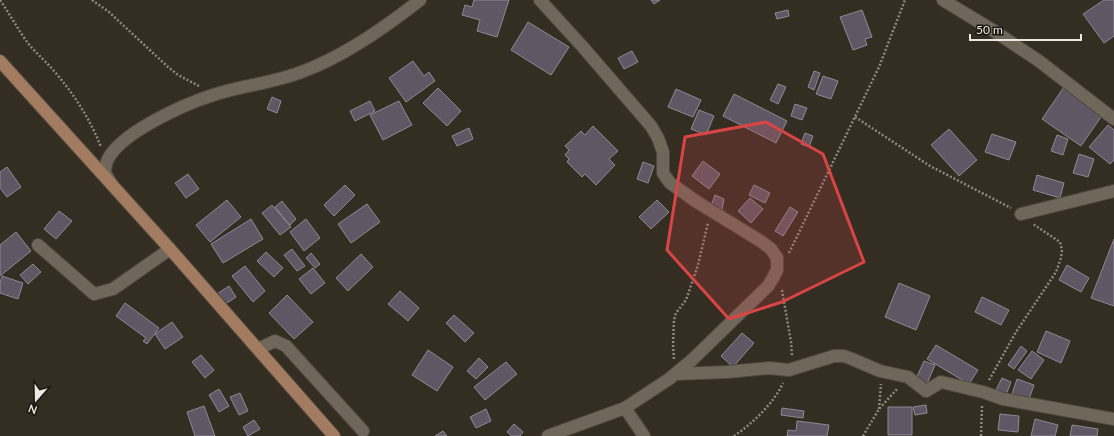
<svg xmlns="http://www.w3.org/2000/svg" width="1114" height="436" viewBox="0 0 1114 436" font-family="Lato,sans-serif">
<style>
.building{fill:#5f5763;stroke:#908895}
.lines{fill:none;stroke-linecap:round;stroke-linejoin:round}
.minor-casing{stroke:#4e483e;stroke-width:14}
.primary-casing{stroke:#4e483e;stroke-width:14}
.path{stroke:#8e887f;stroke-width:2.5;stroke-dasharray:2 2;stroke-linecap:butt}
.minor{stroke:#70675b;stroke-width:12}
.primary{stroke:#a37b60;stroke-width:12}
.marked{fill:#d94544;fill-opacity:0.2;stroke:#d94544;stroke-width:3;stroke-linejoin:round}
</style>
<rect width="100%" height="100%" fill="#342d22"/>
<path class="building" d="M 474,0 L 509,0 L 497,37 L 477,31 L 480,20 L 462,15 L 465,5 L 472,7 Z
M 651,0 L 660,0 L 654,4 Z
M 1104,0 L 1114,0 L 1114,36 L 1104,43 L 1083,14 Z
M 788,10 L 789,16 L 777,19 L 775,13 Z
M 862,10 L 872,37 L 865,39 L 867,45 L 853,50 L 840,17 Z
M 528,22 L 569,47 L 551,75 L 511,50 Z
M 632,51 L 638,62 L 624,69 L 618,58 Z
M 413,61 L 424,76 L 429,72 L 435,81 L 406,102 L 389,78 Z
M 814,71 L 820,73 L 814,90 L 808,87 Z
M 823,76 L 838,81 L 831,99 L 816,94 Z
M 778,84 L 786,87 L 778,104 L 770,100 Z
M 1064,87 L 1103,114 L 1081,146 L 1042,119 Z
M 438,88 L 461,111 L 447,126 L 423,103 Z
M 676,89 L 701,100 L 693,117 L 668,107 Z
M 734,94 L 787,121 L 776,143 L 723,116 Z
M 272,97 L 281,101 L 277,113 L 267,109 Z
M 370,101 L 375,111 L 355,121 L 350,111 Z
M 399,101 L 412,125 L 383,140 L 370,115 Z
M 795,104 L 807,108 L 802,120 L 791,116 Z
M 699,110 L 714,116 L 706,135 L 691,129 Z
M 1108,125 L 1114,130 L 1114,160 L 1110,164 L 1089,147 Z
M 593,126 L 618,151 L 609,159 L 615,165 L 596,185 L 585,174 L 582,177 L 567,162 L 569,159 L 565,155 L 569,150 L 565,146 L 581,131 L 585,135 Z
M 469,128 L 473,139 L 457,146 L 452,136 Z
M 949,129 L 977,160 L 959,176 L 931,145 Z
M 805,133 L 813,136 L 809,147 L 801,144 Z
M 992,134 L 1016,142 L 1009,160 L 985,152 Z
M 1057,135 L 1068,139 L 1063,155 L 1051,151 Z
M 1079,154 L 1094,159 L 1088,177 L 1073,173 Z
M 703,161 L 720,174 L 709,189 L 692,176 Z
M 643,162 L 654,166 L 648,183 L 637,179 Z
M 7,167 L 21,187 L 7,197 L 0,188 L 0,172 Z
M 188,174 L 199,189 L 186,198 L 175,183 Z
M 1037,175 L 1064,183 L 1060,198 L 1033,190 Z
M 345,185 L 355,195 L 334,216 L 324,205 Z
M 754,185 L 770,193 L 765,203 L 749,195 Z
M 715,195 L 724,199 L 722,210 L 711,206 Z
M 750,198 L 763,209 L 751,223 L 738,211 Z
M 227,200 L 241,217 L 210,242 L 196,225 Z
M 657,200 L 669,212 L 651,229 L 639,217 Z
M 282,201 L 296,219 L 290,225 L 275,207 Z
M 367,204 L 380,222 L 351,243 L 338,224 Z
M 272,205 L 291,227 L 280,235 L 262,213 Z
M 790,207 L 798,212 L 783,236 L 775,231 Z
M 59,211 L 72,221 L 56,239 L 44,229 Z
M 251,219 L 263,239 L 223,263 L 211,244 Z
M 306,219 L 320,238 L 304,251 L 290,232 Z
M 16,232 L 31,251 L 0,276 L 0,245 Z
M 1114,239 L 1114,306 L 1091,298 Z
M 292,249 L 305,266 L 297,271 L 284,255 Z
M 266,252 L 283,268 L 274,277 L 257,261 Z
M 311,253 L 320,264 L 315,268 L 306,258 Z
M 361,254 L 373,267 L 348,291 L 336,278 Z
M 33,264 L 41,272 L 28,284 L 20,275 Z
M 1067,265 L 1089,278 L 1081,292 L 1059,280 Z
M 245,266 L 265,291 L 253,302 L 232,276 Z
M 313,268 L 325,283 L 311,294 L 299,279 Z
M 2,276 L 23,283 L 18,299 L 0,293 L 0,283 Z
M 899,283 L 930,296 L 916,330 L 885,317 Z
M 229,286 L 236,297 L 224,305 L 217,294 Z
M 400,291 L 419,308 L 408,321 L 388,304 Z
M 287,295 L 313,322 L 294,339 L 269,313 Z
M 982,297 L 1009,310 L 1001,325 L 975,312 Z
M 125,303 L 159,328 L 147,344 L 143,341 L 146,338 L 116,316 Z
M 454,315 L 474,333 L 465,342 L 446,323 Z
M 172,322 L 183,337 L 165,349 L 155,334 Z
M 1046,331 L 1070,341 L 1061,363 L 1037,352 Z
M 742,333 L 754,343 L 733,367 L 721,356 Z
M 936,345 L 978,370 L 969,384 L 927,359 Z
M 1021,346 L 1027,351 L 1014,369 L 1008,365 Z
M 428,350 L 453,367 L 437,391 L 412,375 Z
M 1032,351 L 1044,360 L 1031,379 L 1018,370 Z
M 201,355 L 214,370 L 205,378 L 192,362 Z
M 479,358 L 488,367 L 476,379 L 467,371 Z
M 924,361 L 935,365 L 926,386 L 915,381 Z
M 506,362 L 517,374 L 485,400 L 474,387 Z
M 1002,378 L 1011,382 L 1006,395 L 996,390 Z
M 1017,379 L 1034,385 L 1028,402 L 1011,397 Z
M 219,389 L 229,406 L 219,412 L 209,395 Z
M 240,393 L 248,411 L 239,415 L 230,397 Z
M 926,405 L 927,413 L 915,415 L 913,407 Z
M 204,406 L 215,436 L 195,436 L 187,412 Z
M 888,407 L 912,407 L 912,435 L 888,435 Z
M 782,408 L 804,411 L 803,418 L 781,415 Z
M 486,409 L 491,421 L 476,428 L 470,417 Z
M 1000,414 L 1019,416 L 1018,432 L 998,430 Z
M 1035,419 L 1058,425 L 1055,436 L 1031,436 Z
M 254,420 L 260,429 L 248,436 L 243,427 Z
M 797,421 L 829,425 L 827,436 L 787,436 L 788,430 L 796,431 Z
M 514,424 L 523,432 L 520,436 L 512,436 L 507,432 Z
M 1072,425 L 1098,429 L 1097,436 L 1070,436 Z
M 443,431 L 447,436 L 435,436 Z"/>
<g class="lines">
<defs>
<path id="minor" d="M 540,0 L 582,46 L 651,126 L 658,138 L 663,152 L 663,173 L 670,183 L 697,202 L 762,242 L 771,249 L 777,258 L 777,270 L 773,278 L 768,286 L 692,360 L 669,379 L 625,408 L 548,436
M 943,0 L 994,31 L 1039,61 L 1114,119
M 111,183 L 105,173 C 105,169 106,164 107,161 C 119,133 185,104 213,95 C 243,85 275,83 304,71 C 344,56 387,26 420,0
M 1021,214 L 1114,191
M 38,245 L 94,294 L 113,289 L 170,249
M 258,349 L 275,341 L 286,346 L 363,431
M 675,374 L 727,372 L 769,368 L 789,370 L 834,356 L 844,356 L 852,359 L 880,371 L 908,377 L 926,391 L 941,382 L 983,392 L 1003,399 L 1114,419
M 625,408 L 644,436"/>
<path id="primary" d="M 0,61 L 170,249 L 334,436"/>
</defs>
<use href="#minor" class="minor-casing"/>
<use href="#primary" class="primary-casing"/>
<path class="path" d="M 0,0 C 9,13 16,26 25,39 C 33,51 45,60 54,71 C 74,94 90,119 101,147
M 92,0 L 109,12 L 168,67 L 178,75 L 199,86
M 855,117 L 930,166 L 1011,208
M 789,253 L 879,67 L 905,0
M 782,290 L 791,342 L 792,356
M 674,359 L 673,345 L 674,320 L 676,313 L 686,300 L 698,265 L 708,223
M 989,380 L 1016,332 L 1056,272 L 1061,258 L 1062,250 L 1060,242 L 1033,224
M 879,409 L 881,384
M 734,436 C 752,424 774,403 783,383
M 863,436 L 879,409 L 898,388
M 981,436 L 982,406"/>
<use href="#minor" class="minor"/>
<use href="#primary" class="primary"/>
</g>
<path class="marked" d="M 766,122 L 823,154 L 864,262 L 782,302 L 729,319 L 667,250 L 685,137 Z"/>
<g transform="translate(36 400) rotate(200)" stroke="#191611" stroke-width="3" paint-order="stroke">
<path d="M0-3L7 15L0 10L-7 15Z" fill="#ede8e1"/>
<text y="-6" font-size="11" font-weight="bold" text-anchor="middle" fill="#ede8e1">N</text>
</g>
<path d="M970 34v6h111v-6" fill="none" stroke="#ede8e1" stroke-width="2"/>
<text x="976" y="34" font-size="12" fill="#ede8e1" stroke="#191611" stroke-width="3" paint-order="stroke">50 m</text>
</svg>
